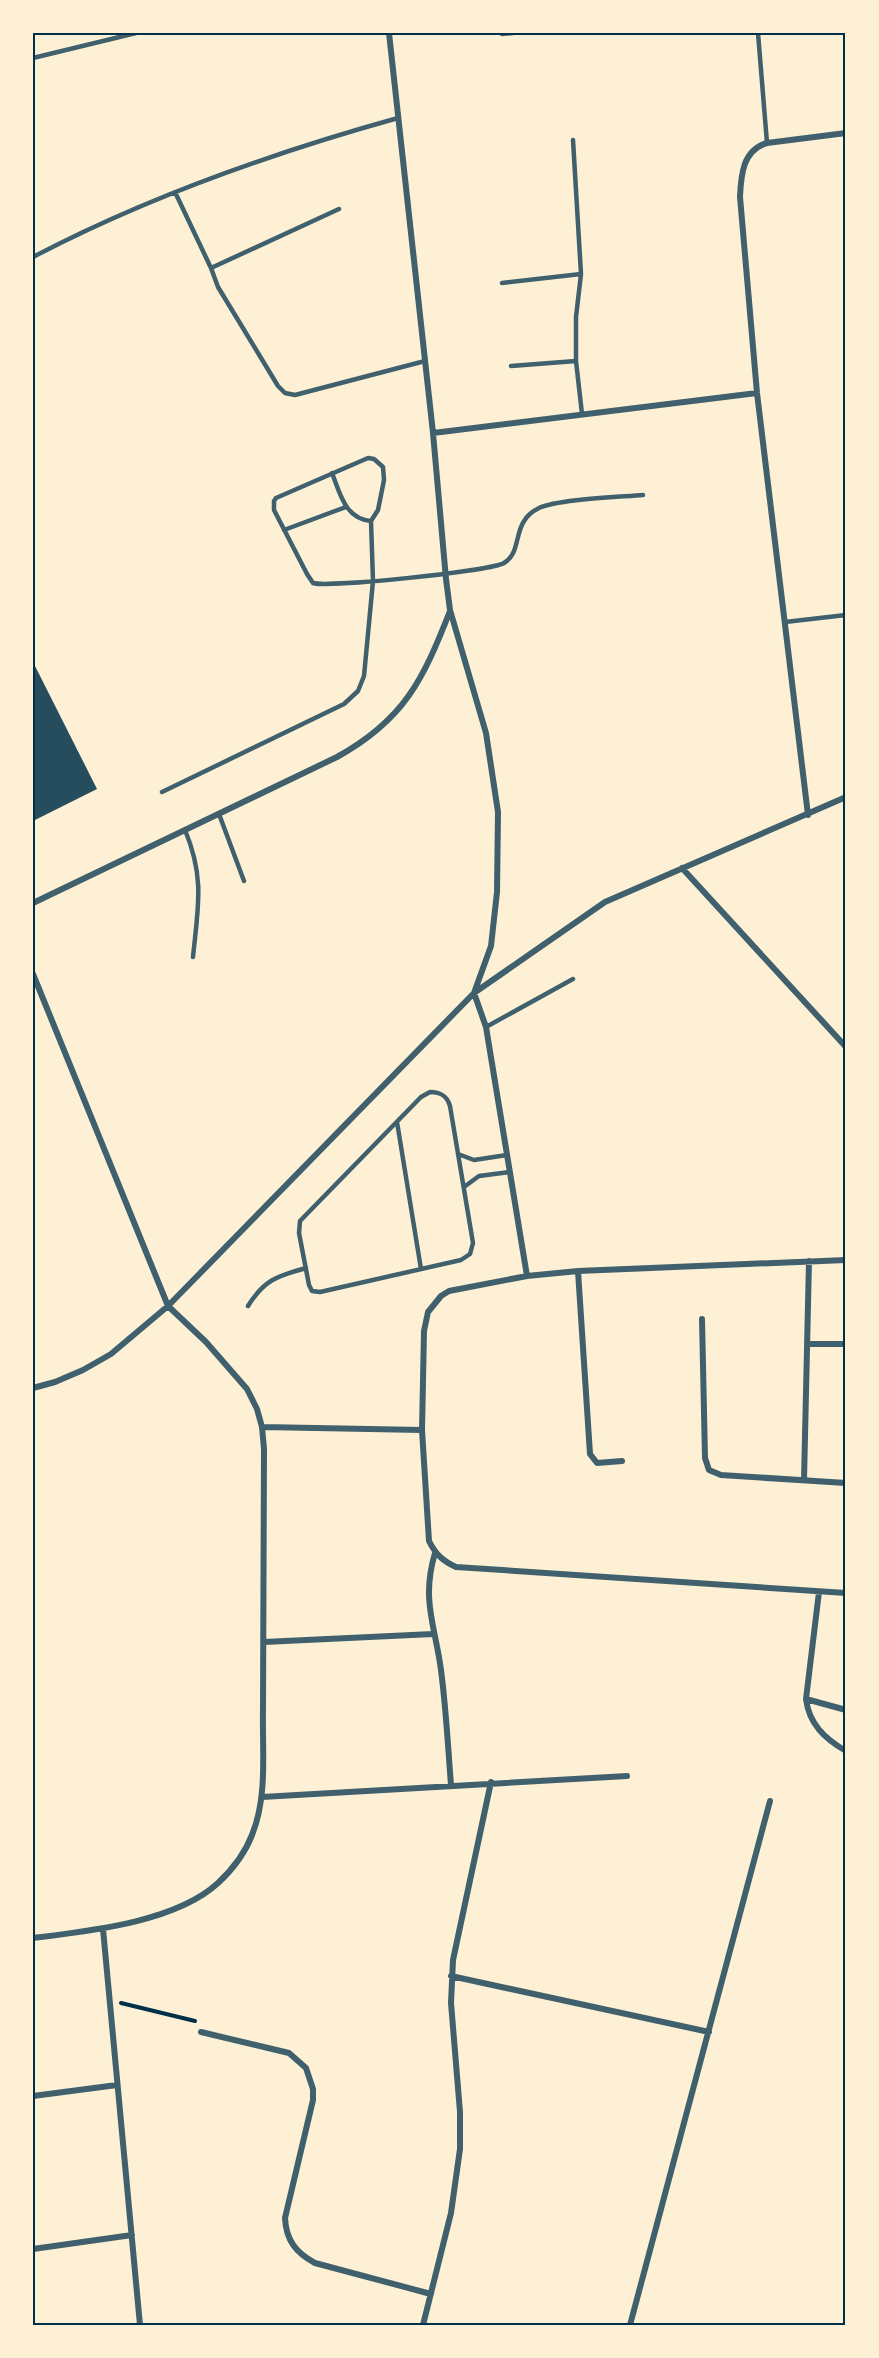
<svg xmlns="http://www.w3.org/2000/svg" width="879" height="2358" viewBox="0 0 879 2358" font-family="'Titillium Web',sans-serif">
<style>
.building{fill:#264d5e}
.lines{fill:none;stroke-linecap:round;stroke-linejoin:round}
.path{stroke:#003049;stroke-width:4}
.service{stroke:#3f606c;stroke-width:4.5}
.minor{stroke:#3f606c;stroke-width:6}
.neatline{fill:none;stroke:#003049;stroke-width:2}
</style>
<rect width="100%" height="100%" fill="#fdf0d5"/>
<path class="building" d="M 33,662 L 97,789 L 33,821 Z"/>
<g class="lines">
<path class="path" d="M 121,2003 L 195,2021"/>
<path class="service" d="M 758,33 L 767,143
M 502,34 L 513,33
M 33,58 L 136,33
M 573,140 L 581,274 L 576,317 L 576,361 L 582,414
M 175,192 L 211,268
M 339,209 L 211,268 L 218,287 L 278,386 L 285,393 L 295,395 L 425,361
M 33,257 C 149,196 272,153 398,118
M 502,283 L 581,274
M 511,366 L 576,361
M 332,473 C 340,493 345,519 371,521
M 284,530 L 346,507
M 785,622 L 846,615
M 162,792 L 344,704 L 358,691 L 364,676 L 373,581 L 371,521 L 378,510 L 384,480 L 383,467 L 374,459 L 368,458 L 276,498 L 274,501 L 274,510 L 307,574 L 313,583 C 328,588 490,571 504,563 C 524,551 510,522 539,508 C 557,499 620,497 643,495
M 219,814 L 244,881
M 185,830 C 205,878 198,907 193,957
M 486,1027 L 573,979
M 430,1092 C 441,1092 447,1096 450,1106 L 473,1243 L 470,1254 L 461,1260 L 320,1292 L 312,1291 L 309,1285 L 299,1233 L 300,1221 L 421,1097 Z
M 397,1122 L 421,1269
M 458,1154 L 474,1160 L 507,1155
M 464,1187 L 479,1176 L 510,1172
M 248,1306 C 264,1280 277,1276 306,1268"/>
<path class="minor" d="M 389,33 L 433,433 L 446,579 L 450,610 L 486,733 L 498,812 L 497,892 L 491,946 L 474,993 L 486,1027 L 527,1276
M 433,433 L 757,393
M 808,815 L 757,393 L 740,197 C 741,174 743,150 767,143 L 846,133
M 682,868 L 846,1047
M 33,903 L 337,757 C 404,720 423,680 450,611
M 33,974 L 168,1306 L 206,1342 L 247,1389 L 257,1409 L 262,1427 L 264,1449 C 264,1535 264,1622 263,1709 C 262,1749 268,1796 252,1835 C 245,1853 232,1870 218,1883 C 176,1922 89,1931 33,1938
M 846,1260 L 578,1271 L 527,1276 L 449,1291 L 441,1296 L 428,1312 L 424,1331 L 422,1430 L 429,1541 C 436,1555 443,1561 456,1567 L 846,1593
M 578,1271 L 590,1454 L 597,1463 L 622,1461
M 702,1319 L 705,1458 L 709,1470 L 721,1475 L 846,1483
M 807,1344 L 846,1344
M 33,1388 L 55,1382 L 83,1370 L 111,1354 L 168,1306 L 474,993 L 605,902 L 846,797
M 262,1427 L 422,1430
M 804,1480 L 809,1261
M 435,1553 C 421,1600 435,1625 441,1670 C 446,1708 448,1747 451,1785
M 819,1592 L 806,1699 C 809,1724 825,1739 846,1751
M 264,1642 L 433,1634
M 806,1699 L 846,1710
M 262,1797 L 627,1776
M 103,1929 L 140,2325
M 451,1976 L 709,2032
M 201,2032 L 289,2053 L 306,2068 L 313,2089 L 313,2100 L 285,2218 C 286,2240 296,2253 315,2263 L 431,2294
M 33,2096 L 117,2085
M 33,2249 L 132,2235
M 423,2325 L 451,2213 L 460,2149 L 460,2112 L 451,2003 L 453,1960 L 491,1782
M 630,2325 L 770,1801"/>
</g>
<rect width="879" height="2358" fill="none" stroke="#fdf0d5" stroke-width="69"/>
<rect x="34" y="34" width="810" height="2290" class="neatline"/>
</svg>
